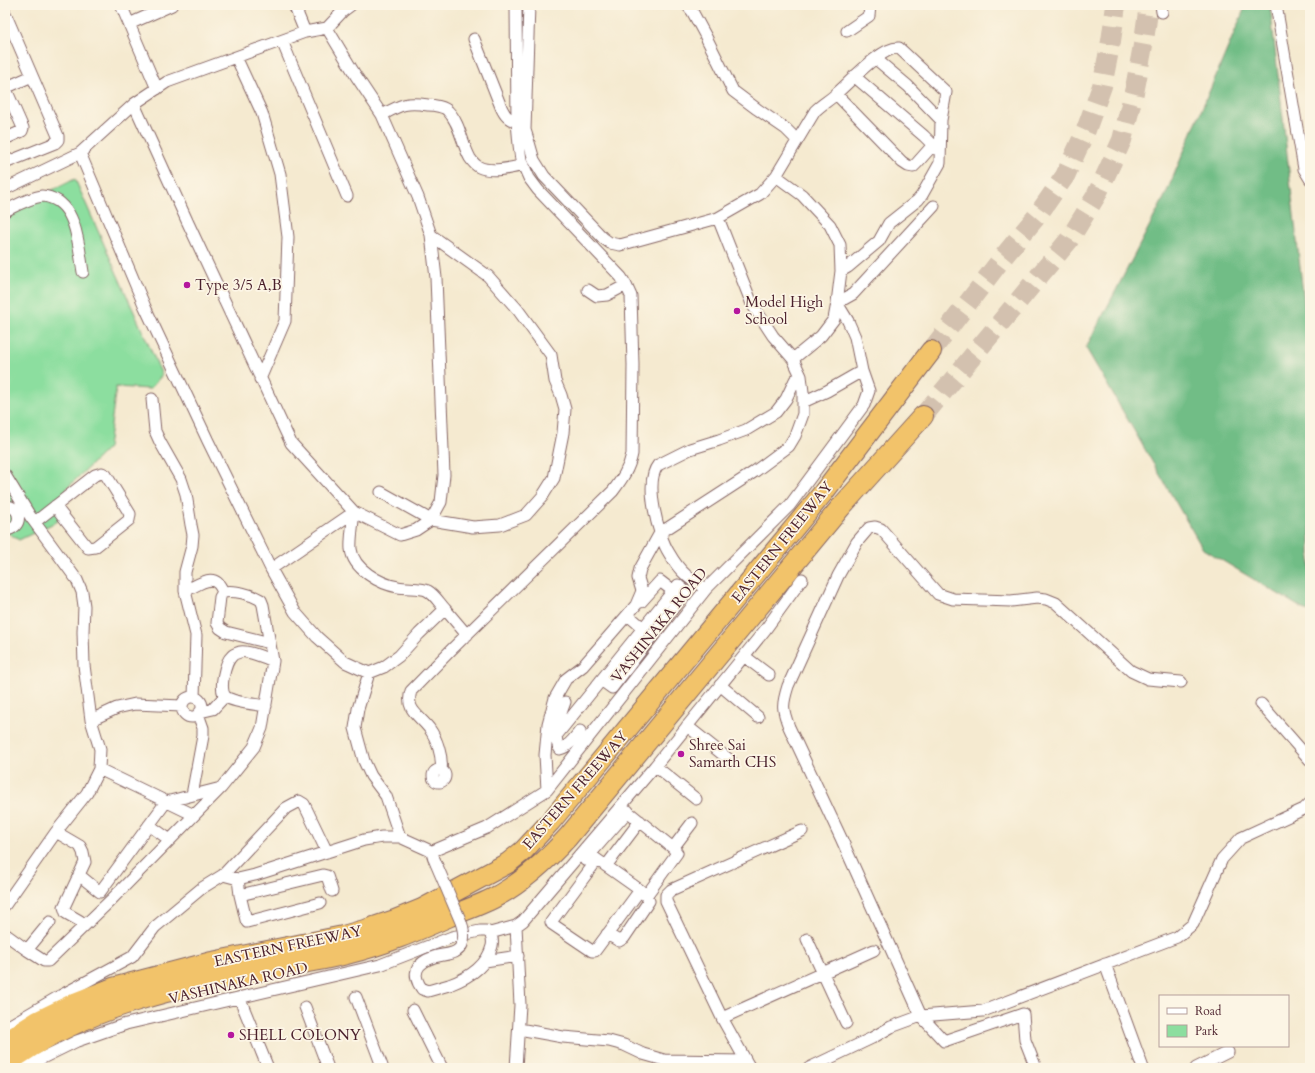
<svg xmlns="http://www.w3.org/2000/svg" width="1315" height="1073" viewBox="0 0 1315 1073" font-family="Cardo,serif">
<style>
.green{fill:#8cde9f;stroke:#6b7e65}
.forest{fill:#71bd86;stroke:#5e6e58}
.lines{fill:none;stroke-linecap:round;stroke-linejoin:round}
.highway-tunnel{stroke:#d3c1af;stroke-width:20;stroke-dasharray:20 10;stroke-linecap:butt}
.street-casing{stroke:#866665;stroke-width:13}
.highway-casing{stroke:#866665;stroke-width:22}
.street{stroke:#fff;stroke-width:11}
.highway{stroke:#f2c36a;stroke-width:20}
.street-bridge-casing{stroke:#866665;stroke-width:13;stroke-linecap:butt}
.street-bridge{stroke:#fff;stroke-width:11}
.poi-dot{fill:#b5179e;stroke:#fcf5e5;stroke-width:1.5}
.labels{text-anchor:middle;stroke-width:3.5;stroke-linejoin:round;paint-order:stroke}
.poi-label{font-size:15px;fill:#4a1f2b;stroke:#fcf5e5;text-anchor:start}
.street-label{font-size:15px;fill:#4a1f2b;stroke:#fcf5e5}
</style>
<rect width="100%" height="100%" fill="#fcf5e5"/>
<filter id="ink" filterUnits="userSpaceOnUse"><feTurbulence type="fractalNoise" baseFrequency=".025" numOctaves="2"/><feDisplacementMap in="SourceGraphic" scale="8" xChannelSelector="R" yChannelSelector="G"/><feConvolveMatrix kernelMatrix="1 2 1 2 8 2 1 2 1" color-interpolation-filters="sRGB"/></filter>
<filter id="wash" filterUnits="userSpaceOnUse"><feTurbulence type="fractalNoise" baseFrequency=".012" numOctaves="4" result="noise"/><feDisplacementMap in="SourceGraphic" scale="16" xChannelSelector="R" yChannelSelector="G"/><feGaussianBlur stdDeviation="0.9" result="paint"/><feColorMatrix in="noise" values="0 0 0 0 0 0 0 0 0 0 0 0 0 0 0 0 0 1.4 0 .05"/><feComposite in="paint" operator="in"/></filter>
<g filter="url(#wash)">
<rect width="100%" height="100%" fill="#f5ead0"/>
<path class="green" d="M 75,179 L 162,375 L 150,389 L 116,387 L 108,448 L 67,488 L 58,521 L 19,540 L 5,531 L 5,213 Z"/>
<path class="forest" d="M 1246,5 L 1270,5 L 1309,346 L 1310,347 L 1310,613 L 1203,549 L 1086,348 L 1165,196 Z"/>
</g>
<g filter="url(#ink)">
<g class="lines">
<path class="highway-tunnel" d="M 931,351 L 1004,256 L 1037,216 L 1065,176 L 1086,130 L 1102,86 L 1111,41 L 1116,5
M 923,416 L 1069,240 L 1096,196 L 1122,140 L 1135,88 L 1144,40 L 1149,5"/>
<defs>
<path id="street" d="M 121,5 L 157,89
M 294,5 L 305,32
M 351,5 L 343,11 L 327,28 L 305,32 L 167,82 L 134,104 L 80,153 L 145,307 L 208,441 L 271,569 L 295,612 L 317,637 L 345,662 L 369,673 L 384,667 L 399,656 L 419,634 L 445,609 L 467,635
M 529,5 L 525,130 L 530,146 L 534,160 L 544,176 L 603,238 L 610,243 L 620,245 L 718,218 L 760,194 L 776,176 L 815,111 C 822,104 830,100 837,93 C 850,82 882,46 899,48 L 946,92 L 941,120 L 940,163 L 922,195 L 918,200 L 889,223 L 879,241 L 848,267 L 841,271
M 687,5 L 692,11 L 705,35 L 733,91 L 757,109 L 786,129 L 797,140
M 1161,5 L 1162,12
M 1276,5 L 1304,169 L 1310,179
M 5,13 L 58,136 L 58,140 L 55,143 L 5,163
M 129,24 L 172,5
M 327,28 L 356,76 L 382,115 L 418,197 L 431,235 L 436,278 L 444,475 L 441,502 L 431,520 L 381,492
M 847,31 L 869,16 L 870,5
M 474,39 L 501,107 C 505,116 508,119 517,122
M 282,41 L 347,196
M 236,57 L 262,113 L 280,174 L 288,237 L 285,321 L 260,379
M 876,59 L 908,86 L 941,120
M 854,76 L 924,136 L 938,150
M 5,87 L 23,128 L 22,131 L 9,137 L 5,135
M 5,88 L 32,76
M 836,94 L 902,162 L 908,166 L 913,167 L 917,163 L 933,145
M 134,104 L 188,223 L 291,443 L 354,512 L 400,535 L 416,530 L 431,520 L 473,527 L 500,525 L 526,515 L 542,497 L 554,478 L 563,433 L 565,409 L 561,395 L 555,381 L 551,355 L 518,310 L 488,276 L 431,235
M 382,115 C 402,104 406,102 428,105 C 434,105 445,107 448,111 C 460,123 462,144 470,158 C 472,161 475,165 479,167 C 491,173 511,168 524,165
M 776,176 L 802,195 L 830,225 L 840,245 L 841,271 L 837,303 L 848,321 L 855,337 L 862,371 L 827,391 L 803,402
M 5,189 L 80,153
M 5,211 C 17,205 29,198 42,196 C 46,196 48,197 51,198 C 77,206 79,249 83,272
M 588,290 L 597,296 L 607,295 L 626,285
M 793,359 L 821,336 L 834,319 L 837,303 L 853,294 L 934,206
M 152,399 L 155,431 L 160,442 L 181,479 L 186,494 L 191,525 L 193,535 L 192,546 L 185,572 L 185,591 L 196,635 L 194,697
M 5,475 L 30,516 L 77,580 L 82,592 L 84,606 L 83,632 L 84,665 L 91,720 L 100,749 L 99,769 L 87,793 L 56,832 L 5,905
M 5,506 C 23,506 23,529 5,530
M 354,512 C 353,522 350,540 351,549 C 353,569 380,584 398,587 C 406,589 422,587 428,591 C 435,595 440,604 445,609
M 35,522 L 95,475 L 102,473 L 106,475 L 130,514 L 129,520 L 95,547 L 88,548 L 55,506
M 271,569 L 354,512
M 706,589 C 699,584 691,580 686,575 C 680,570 673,560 669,553 C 658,536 644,482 658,465 L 690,449 L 719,440 L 746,430 L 776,412 L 786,399 L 795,380 L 801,376
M 185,591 C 200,584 215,570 223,592
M 641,602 L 660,581 L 673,591
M 629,616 L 643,628
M 744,656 L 769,675
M 369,673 L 358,709 L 355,728 L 364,761 L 371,776 L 386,796 L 400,837
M 720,685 L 758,717
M182 707a10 10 0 1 1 20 0a10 10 0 1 1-20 0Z
M 565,702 C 560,716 551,735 560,749 C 569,747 575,737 580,731
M 1261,704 L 1310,760
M 266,706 C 255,704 235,703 226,697 C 218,691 225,662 232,656 C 233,654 237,653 240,652 C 246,650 266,658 273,661
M 200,712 L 213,709 L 225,696
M 91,720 L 117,708 L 135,704 L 182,706
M 687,726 L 731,761
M 556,736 L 673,591 L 678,585 L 679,586 L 685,591 L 685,593 L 612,688 L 601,680
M 655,766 L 696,799
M 99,769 L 194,815
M433 776a6 6 0 1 1 12 0a6 6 0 1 1-12 0Z
M 441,770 C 443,757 437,739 429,728 C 419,715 405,710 411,691 L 451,650 L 613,491 C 622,479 629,469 632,454 L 633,365 L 631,296 L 626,285 L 621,277 L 538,190 L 529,178 L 521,160 L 519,145 L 517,122 L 516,5
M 547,790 L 545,755 L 548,724 L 555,698 L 566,679 L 583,666 L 636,605 L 642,591 L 638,578 L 640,569 L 660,533 L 754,472 L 789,446 L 795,436 L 803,414 L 803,392 L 801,376 L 793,359 L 773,336 L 752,304 L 718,218
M 192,795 L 203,736 L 203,728 L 198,714
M 149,825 L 170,840
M 56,832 L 80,846 L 83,852 L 85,862 L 64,907 L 66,913 L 80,921
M 673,848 L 692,823
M 592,856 L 640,890
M 434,859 L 432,853 L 435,850 L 487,828 L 547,790 L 706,589 L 790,505 L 864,405 L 869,391 L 862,371
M 585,860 L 628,811
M 597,860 L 551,922 L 552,924 L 592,951 L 595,951 L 640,890 L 646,896 L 677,853 L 673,848 L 621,806
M 606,866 L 640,821
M 79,875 L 100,892 L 166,802 L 221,788
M 223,875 L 286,808 L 299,801 L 304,804 L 327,852
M 238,879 L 240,895 L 246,920 L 247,922 L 320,903
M 240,895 L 323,875 L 327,876 L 332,891
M 516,926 L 520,1005 L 516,1068
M 490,933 L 516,926 L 523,921 L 655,766 L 765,630 L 802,579
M 5,934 L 27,950 L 50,922
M 607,934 L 619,941 L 624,938 L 649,901 L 646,896
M 807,939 L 846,1023
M 27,950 L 44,961 L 48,961 L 111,900 L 221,788 L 254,747 L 262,728 L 273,661 L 263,605 L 261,600 C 250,594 235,590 223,592 L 220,597 L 217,623 L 220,628 L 226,632 L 270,643
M 485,961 L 518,956
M 1105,964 L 1143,1068
M 356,997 L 382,1066 L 378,1068
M 240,999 L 268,1068
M 305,1007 L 328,1068
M 413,1010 L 442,1068
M 722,1018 L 874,950
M 5,1028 L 58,997 L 132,957 L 155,927 L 202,888 L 223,875 L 238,879 L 255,875 L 364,840 L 382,837 L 400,837 L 433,852
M 519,1029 L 563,1037 L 609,1041 L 624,1045 L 643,1054 L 664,1060 L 746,1061 L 749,1066
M 746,1061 L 722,1018 L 666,901 L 666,895 L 671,890 L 802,831
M 22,1068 L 77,1041 L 126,1024 L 380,965 L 452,937 L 480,931 L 486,931 L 490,933 C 493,938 493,941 492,946 C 487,966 468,978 449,985
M 809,1068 L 872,1038 L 891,1027 L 921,1016 L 983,1011 L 1177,937 L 1193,924 L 1222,859 L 1241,838 L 1304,809 L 1310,803
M 1036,1068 L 1025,1040 L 1023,1014 L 944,1041 L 921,1016 L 841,838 L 789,727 C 782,709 782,705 788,686 L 838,576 L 857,542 L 869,528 L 875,527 L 881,529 L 938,594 L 953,599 L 1011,601 L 1037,598 L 1046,599 L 1056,603 L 1131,671 L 1148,679 L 1181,682
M 1196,1068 L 1228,1052"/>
<path id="highway" d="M 5,1042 L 38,1021 L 77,1002 L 113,988 L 212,962 L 343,936 L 368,929 L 395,920 L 422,909 L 508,863 L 524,850 L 550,822 L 823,493 L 931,351
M 5,1065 C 84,1005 184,986 280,967 C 303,963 327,959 350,953 C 384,945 416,931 448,917 C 465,910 484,904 499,895 C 526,880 547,860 568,837 L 841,507 L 923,416"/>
</defs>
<use href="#street" class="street-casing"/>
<use href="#highway" class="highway-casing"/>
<use href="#street" class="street"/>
<use href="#highway" class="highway"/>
<defs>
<path id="street-bridge" d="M 434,859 L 461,922 C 465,933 466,949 452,953 C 446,955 440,955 434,957 C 416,963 411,974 422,989 L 428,991 L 449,985"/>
</defs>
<use href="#street-bridge" class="street-bridge-casing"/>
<use href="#street-bridge" class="street-bridge"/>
</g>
</g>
<g class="poi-dot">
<circle cx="187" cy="285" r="4"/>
<circle cx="737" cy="311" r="4"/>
<circle cx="681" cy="754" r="4"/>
<circle cx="231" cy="1035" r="4"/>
</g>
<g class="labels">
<g class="poi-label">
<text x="195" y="290">Type 3/5 A,B</text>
<text x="745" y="307">Model High<tspan x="745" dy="17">School</tspan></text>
<text x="689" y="750">Shree Sai<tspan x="689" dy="17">Samarth CHS</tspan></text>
<text x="239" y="1040">SHELL COLONY</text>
</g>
<g class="street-label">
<text transform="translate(782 542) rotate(-51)" y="5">EASTERN FREEWAY</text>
<text transform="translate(659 625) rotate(-51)" y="5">VASHINAKA ROAD</text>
<text transform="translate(575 790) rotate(-49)" y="5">EASTERN FREEWAY</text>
<text transform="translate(288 946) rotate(-12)" y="5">EASTERN FREEWAY</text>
<text transform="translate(238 983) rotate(-13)" y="5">VASHINAKA ROAD</text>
</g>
</g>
<rect width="1315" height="1073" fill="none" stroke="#fcf5e5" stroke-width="20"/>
<rect x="1159" y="995" width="130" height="52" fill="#fcf5e5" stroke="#b59f9b"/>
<rect x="1167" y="1008" width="20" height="6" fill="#ffffff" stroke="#b59f9b"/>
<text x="1195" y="1015" font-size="12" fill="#4a1f2b">Road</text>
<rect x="1167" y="1025" width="20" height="12" fill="#8cde9f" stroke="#b59f9b"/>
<text x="1195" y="1035" font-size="12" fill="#4a1f2b">Park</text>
</svg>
